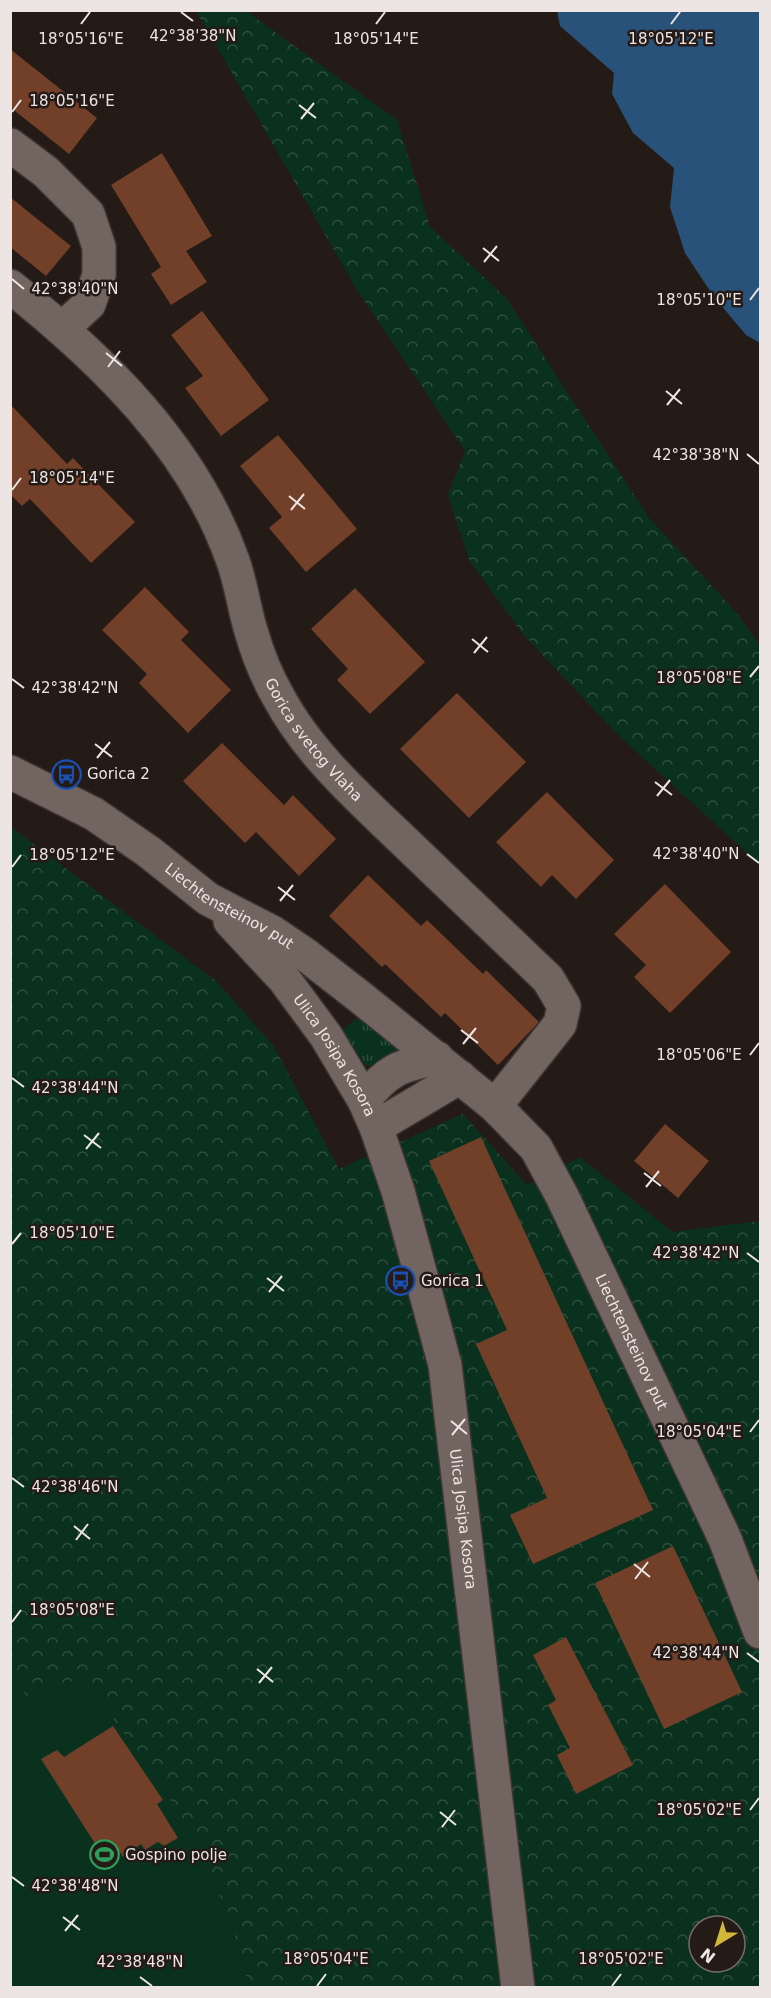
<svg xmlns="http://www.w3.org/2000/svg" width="771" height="1998" viewBox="0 0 771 1998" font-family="'DejaVu Sans',sans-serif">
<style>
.grass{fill:url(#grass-tufts)}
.forest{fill:url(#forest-crowns);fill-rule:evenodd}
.pitch{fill:#0a311e}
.water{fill:#285279}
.building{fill:#723f29}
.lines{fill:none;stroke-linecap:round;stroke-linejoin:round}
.minor-casing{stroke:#3e3634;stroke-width:36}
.minor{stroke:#726560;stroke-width:33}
.ticks{fill:none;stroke:#ede5e3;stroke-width:2}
.labels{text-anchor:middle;stroke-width:5;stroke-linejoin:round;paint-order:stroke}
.street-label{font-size:15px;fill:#ede5e3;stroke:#241a16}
.poi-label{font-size:15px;fill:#ede5e3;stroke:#241a16;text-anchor:start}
.ticks-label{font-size:15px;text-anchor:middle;fill:#ede5e3;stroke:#241a16;stroke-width:5;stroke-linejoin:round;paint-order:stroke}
</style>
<defs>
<pattern id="grass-tufts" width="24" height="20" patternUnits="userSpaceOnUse" patternTransform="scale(1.5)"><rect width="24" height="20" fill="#0a311e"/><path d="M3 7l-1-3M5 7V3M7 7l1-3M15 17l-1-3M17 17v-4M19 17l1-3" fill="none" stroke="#2e4f3f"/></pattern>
<pattern id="forest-crowns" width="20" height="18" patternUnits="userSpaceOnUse" patternTransform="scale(1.5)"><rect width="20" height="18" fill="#0a311e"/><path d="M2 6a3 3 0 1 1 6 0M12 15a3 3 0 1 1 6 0" fill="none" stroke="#2e4f3f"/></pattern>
</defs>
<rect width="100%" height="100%" fill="#241a16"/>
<path class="grass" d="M 363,1013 L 404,1051 C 397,1056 388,1064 380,1066 C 360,1073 350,1043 342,1030 Z"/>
<path class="forest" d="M 196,11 L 246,11 L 397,120 L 430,227 L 506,298 L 649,518 L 735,611 L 760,645 L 760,865 L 617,734 L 522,633 L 469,560 L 448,495 L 465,451 L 357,290 Z
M 10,826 L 217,982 L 273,1045 L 339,1169 L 463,1114 L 527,1185 L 580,1157 L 672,1232 L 760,1221 L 760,1987 L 249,1987 L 228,1912 L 169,1798 L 83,1677 L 29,1701 L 11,1673 ZM 699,1926 L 735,1926 L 735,1962 L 699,1962 Z"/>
<path class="pitch" d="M 11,1673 L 30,1701 L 83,1676 L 169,1798 L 228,1912 L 249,1987 L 11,1987 Z"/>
<path class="water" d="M 557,11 L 760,11 L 760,343 L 746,335 L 714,297 L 685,253 L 670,207 L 674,168 L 633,133 L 612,94 L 614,73 L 560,26 Z"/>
<path class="building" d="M 10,49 L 97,118 L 69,154 L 10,107 Z
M 162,153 L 212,236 L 186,251 L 207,282 L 171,305 L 151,274 L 161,267 L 111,185 Z
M 10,197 L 71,246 L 46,276 L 10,247 Z
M 202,311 L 269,400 L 221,436 L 185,388 L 203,376 L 171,335 Z
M 13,407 L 67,464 L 73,458 L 135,522 L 91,563 L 30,499 L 22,506 L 10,494 L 10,409 Z
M 278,435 L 357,529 L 306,572 L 269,528 L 282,517 L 240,466 Z
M 145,587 L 189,632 L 181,640 L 231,690 L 188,733 L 139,683 L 147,674 L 102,630 Z
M 355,588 L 425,662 L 370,714 L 337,680 L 348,669 L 311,629 Z
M 457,693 L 526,762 L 469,818 L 400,749 Z
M 222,743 L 284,805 L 293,795 L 336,839 L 299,876 L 256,832 L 245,843 L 183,781 Z
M 547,792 L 614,860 L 576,899 L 552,875 L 541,887 L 496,842 Z
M 368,875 L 421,926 L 427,920 L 483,974 L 486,970 L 539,1022 L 498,1065 L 445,1013 L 441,1017 L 385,964 L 382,967 L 329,916 Z
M 665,884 L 731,952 L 670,1013 L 634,977 L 646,965 L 614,934 Z
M 665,1124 L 709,1161 L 678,1198 L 634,1161 Z
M 481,1137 L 653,1510 L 533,1564 L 510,1515 L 547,1498 L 476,1344 L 507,1330 L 429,1161 Z
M 673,1546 L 742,1692 L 664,1729 L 595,1583 Z
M 566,1637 L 633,1765 L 576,1794 L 557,1755 L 570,1748 L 548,1705 L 556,1700 L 533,1655 Z
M 113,1726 L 163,1800 L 157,1804 L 178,1838 L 164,1846 L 158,1842 L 145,1850 L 141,1844 L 123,1857 L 115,1844 L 101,1853 L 41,1759 L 57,1750 L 64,1757 Z"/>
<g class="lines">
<defs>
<g id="minor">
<path d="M 10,145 L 46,172 L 88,214 L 99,247 L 99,275 L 89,304 L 63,328"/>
<path id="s1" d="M 10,286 C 103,360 193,447 233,561 C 241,583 244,608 251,631 C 257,652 268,679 279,698 C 309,754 361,800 407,844 C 454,889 501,934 548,979 L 564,1006 L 560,1024 L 495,1106"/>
<path id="s2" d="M 10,772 L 94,814 L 149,852 L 208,899 L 272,932 L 306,955 L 360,997 L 495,1106 L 536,1148 L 562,1196 L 725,1539 L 760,1632"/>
<path id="s3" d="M 230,921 L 284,979 L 326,1036 L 364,1100 L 376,1127 L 398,1191 L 416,1257 L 445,1365 L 518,1988"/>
<path d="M 364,1100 C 387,1070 401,1065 437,1058"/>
<path d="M 376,1127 L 460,1077"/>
</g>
</defs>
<use href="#minor" class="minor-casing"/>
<use href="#minor" class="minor"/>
</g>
<path class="ticks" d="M 181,12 L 193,21M 81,24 L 90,12M 376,24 L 385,12M 671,24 L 680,12M 299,105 L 316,118M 12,112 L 21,100M 301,119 L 314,103M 483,248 L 499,261M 484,262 L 497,246M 12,279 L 24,289M 750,300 L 759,288M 106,353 L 122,366M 108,367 L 120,351M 666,391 L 682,404M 667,405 L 680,389M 747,454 L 759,464M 12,490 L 21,478M 289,496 L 305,509M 291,510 L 304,494M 472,639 L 488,652M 474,653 L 487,637M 750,677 L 759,666M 12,679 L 24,688M 95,744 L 112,757M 97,758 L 110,742M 655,782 L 672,795M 657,796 L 670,780M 747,854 L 759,863M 12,867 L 21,855M 278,887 L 295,900M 280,901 L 293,885M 461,1030 L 478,1043M 463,1044 L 476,1028M 750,1055 L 759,1043M 12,1078 L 24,1087M 84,1135 L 101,1148M 86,1149 L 99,1133M 644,1173 L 661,1186M 646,1187 L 659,1171M 12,1244 L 21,1233M 747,1253 L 759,1262M 267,1278 L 284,1291M 269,1292 L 282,1276M 451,1421 L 467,1434M 750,1432 L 759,1420M 452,1435 L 465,1419M 12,1478 L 24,1487M 74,1526 L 90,1539M 76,1540 L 88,1524M 634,1564 L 650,1577M 635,1579 L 648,1562M 12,1622 L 21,1610M 747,1653 L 759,1662M 257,1669 L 273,1682M 259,1683 L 272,1667M 750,1810 L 759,1798M 440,1812 L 456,1825M 442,1827 L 455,1810M 12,1877 L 24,1886M 63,1917 L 80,1930M 65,1931 L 78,1915M 140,1977 L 152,1986M 317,1986 L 326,1974M 612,1986 L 621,1974"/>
<defs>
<symbol id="bus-ring" viewBox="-11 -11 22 22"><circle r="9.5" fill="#241a16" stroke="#1a4fb4" stroke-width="1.5"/><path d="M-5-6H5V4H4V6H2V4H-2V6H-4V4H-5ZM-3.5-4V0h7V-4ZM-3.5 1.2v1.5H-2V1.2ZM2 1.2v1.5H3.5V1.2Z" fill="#1a4fb4"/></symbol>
<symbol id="stadium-ring" viewBox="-11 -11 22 22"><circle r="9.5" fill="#241a16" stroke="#2e9e5b" stroke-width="1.5"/><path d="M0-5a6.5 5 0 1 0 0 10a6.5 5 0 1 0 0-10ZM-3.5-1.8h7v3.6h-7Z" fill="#2e9e5b"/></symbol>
</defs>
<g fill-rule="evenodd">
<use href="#bus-ring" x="50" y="758" width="33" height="33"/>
<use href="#bus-ring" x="384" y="1264" width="33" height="33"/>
<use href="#stadium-ring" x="88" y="1838" width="33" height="33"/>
</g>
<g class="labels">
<g class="street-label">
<text dy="5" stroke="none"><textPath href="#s1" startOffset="558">Gorica svetog Vlaha</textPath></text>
<text dy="5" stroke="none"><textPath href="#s2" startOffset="258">Liechtensteinov put</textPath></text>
<text dy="5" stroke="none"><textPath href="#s3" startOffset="171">Ulica Josipa Kosora</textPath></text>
<text dy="5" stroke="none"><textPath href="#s2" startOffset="866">Liechtensteinov put</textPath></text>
<text dy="5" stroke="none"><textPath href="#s3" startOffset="657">Ulica Josipa Kosora</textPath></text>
</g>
<g class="poi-label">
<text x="87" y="779">Gorica 2</text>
<text x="421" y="1286">Gorica 1</text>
<text x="125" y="1860">Gospino polje</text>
</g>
</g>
<g class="ticks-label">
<text x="193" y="41">42°38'38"N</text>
<text x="376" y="44">18°05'14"E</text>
<text x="81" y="44">18°05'16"E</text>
<text x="671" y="44">18°05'12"E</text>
<text x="72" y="106">18°05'16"E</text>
<text x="75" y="294">42°38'40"N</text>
<text x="699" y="305">18°05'10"E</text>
<text x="696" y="460">42°38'38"N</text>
<text x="72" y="483">18°05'14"E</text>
<text x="699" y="683">18°05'08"E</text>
<text x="75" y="693">42°38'42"N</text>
<text x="696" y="859">42°38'40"N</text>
<text x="72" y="860">18°05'12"E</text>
<text x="699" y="1060">18°05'06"E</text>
<text x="75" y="1093">42°38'44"N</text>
<text x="72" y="1238">18°05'10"E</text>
<text x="696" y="1258">42°38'42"N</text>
<text x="699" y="1437">18°05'04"E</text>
<text x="75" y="1492">42°38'46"N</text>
<text x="72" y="1615">18°05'08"E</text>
<text x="696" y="1658">42°38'44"N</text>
<text x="699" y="1815">18°05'02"E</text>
<text x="75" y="1891">42°38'48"N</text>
<text x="326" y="1964">18°05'04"E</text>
<text x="621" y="1964">18°05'02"E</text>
<text x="140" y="1967">42°38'48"N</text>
</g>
<rect width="771" height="1998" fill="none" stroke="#ede5e3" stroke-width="24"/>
<g transform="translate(717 1944) rotate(218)"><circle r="28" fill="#241a16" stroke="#746b68" stroke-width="1.5"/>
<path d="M0-4.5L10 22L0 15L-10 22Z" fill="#d2b736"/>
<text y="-9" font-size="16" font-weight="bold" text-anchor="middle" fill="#ede5e3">N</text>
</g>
</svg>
